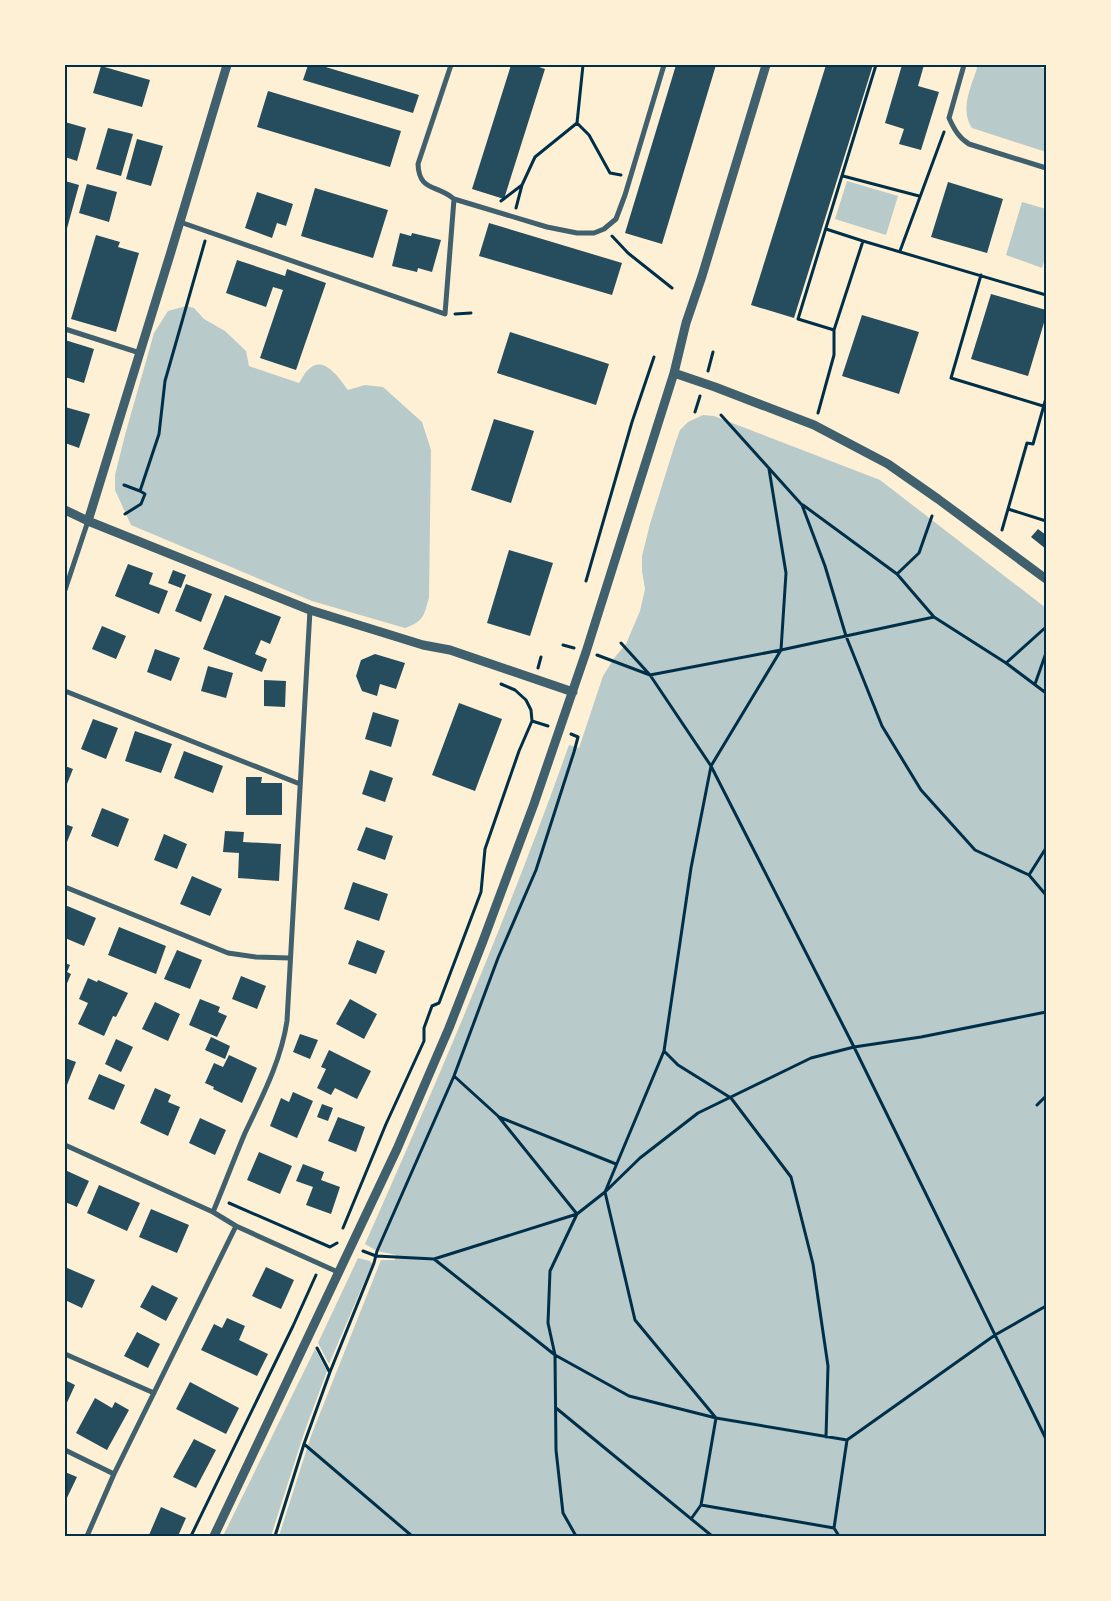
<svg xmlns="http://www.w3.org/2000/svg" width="1111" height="1601" viewBox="0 0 1111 1601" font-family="'PT Sans Narrow',sans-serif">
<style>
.green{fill:#b9caca}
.building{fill:#264d5e}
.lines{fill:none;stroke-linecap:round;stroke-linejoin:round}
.path{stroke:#003049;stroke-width:3}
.minor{stroke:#3f606c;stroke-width:5}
.tertiary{stroke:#3f606c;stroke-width:9}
.neatline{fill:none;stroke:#003049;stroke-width:2}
</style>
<rect width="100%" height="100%" fill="#fdf0d5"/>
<path class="green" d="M 978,65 L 1033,65 L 1046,69 L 1046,152 L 972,128 C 959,109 972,85 978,65 Z
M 847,181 L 898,196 L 886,235 L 835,219 Z
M 1022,202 L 1046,209 L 1046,254 L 1042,268 L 1006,255 Z
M 186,306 L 194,308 L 204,319 L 225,331 L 246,351 L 249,366 L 299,383 C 302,379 304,373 308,370 C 324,353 340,380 348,390 L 365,385 L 383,387 L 422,422 L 431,450 L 429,597 C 424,616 424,621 405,628 L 312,601 L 131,525 L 115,490 L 115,475 L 125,435 L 154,333 L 168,311 Z
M 703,415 L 714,416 L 880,480 L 1046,608 L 1046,1536 L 279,1536 L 311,1436 L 381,1260 L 395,1260 L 396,1255 L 377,1251 L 365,1244 C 438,1080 509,914 569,745 L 579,748 L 603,676 L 615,657 L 626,644 L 640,611 L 645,589 L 642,571 L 642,556 L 650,524 L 675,444 L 680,430 L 688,422 Z
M 358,1258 L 370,1261 L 372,1264 L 329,1364 L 318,1343 Z
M 315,1349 L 327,1371 L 304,1433 L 271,1536 L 223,1536 Z"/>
<path class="building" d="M 308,65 L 319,65 L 419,95 L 413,113 L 303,80 Z
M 511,65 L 537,65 L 536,66 L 545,69 L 504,199 L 472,189 Z
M 676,65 L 716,65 L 662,244 L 625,233 Z
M 826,65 L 873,65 L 794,318 L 751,305 Z
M 902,65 L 924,65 L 918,86 L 939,92 L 921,150 L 899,144 L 904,129 L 885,123 Z
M 101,66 L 150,80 L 142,107 L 93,93 Z
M 268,91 L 401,131 L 390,167 L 257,127 Z
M 65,122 L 86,128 L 77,161 L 65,157 Z
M 108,128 L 133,134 L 121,176 L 96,169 Z
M 137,139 L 163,146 L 151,186 L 126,179 Z
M 65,181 L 79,185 L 66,232 L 65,232 Z
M 948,182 L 1003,199 L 987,253 L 931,237 Z
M 87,184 L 117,192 L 109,222 L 79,213 Z
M 315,188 L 388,210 L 373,258 L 301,236 Z
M 257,192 L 293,204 L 286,226 L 277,223 L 272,238 L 245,228 Z
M 489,223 L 622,263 L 612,295 L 479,256 Z
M 400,233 L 411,236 L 412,233 L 441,240 L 432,272 L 418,268 L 417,272 L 392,266 Z
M 96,235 L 120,242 L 118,247 L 139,253 L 116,332 L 71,319 Z
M 237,260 L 285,276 L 287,269 L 326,283 L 296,370 L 260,358 L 283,290 L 273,287 L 266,307 L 226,293 Z
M 991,294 L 1046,310 L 1046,316 L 1028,376 L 971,359 Z
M 862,315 L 919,332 L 899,394 L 842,376 Z
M 510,332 L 609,364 L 596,405 L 497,373 Z
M 65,340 L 94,349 L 84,383 L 65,377 Z
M 65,407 L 90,414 L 79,448 L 65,443 Z
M 494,419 L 534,431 L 511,503 L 471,490 Z
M 1038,529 L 1046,535 L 1046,549 L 1031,537 Z
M 509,550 L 553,563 L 530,636 L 487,623 Z
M 128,564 L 153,573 L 149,584 L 168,591 L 159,614 L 115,596 Z
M 173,570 L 186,575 L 181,588 L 168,583 Z
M 186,584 L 212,594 L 201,622 L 175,611 Z
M 225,595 L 281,617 L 270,644 L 261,640 L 255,654 L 267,659 L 262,672 L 203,649 Z
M 102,626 L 126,636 L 116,659 L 92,649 Z
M 155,649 L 180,658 L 171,681 L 147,672 Z
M 375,654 L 405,663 L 396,689 L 380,684 L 377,696 L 362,691 L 356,676 L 361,660 Z
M 208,666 L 233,673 L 226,698 L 201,691 Z
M 264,680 L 286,681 L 285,707 L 264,706 Z
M 459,703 L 502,719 L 475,791 L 432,775 Z
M 373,712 L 399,720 L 391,747 L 365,739 Z
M 93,719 L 118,728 L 106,759 L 81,749 Z
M 135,731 L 172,744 L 161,773 L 125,761 Z
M 184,751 L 223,766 L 213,793 L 174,778 Z
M 65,766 L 73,769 L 65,789 Z
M 370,770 L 393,778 L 385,802 L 362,794 Z
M 246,777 L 262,777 L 261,783 L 282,783 L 282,815 L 246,815 Z
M 102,808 L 129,819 L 118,847 L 91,836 Z
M 65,824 L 73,827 L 65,847 Z
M 366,827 L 393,836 L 385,860 L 357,850 Z
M 225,831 L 244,832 L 243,842 L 281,844 L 279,881 L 238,878 L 239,853 L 223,852 Z
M 164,834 L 187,844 L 177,869 L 154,860 Z
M 192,876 L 222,889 L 210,916 L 180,904 Z
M 353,882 L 388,894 L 379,921 L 344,909 Z
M 65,905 L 96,918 L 84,946 L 65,938 Z
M 119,927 L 166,946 L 156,974 L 108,955 Z
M 357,940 L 385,951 L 376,974 L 348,964 Z
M 177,950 L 202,960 L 190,989 L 164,979 Z
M 65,963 L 70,965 L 67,972 L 71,974 L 65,988 Z
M 241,976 L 266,986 L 257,1009 L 232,999 Z
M 88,978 L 97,982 L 98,980 L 128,993 L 116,1017 L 113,1016 L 104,1036 L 78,1024 L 88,1003 L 79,999 Z
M 200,999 L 220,1007 L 218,1012 L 227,1016 L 217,1037 L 189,1025 Z
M 350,999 L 377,1014 L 364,1039 L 336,1024 Z
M 155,1002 L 180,1014 L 168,1041 L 142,1029 Z
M 300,1034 L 318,1040 L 310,1059 L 293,1052 Z
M 211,1037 L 230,1046 L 225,1059 L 205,1050 Z
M 116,1039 L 133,1047 L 121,1072 L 105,1064 Z
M 329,1050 L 371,1071 L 357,1099 L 335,1088 L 331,1095 L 317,1088 L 326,1069 L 321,1067 Z
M 229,1055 L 257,1068 L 242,1103 L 213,1089 L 214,1087 L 205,1083 L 214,1063 L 223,1067 Z
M 65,1058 L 76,1062 L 65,1090 Z
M 99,1074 L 125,1085 L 114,1110 L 88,1099 Z
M 155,1088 L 171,1095 L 168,1102 L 180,1107 L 168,1136 L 140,1123 Z
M 293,1092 L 313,1101 L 297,1138 L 270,1126 L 281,1098 L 289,1102 Z
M 322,1104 L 333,1108 L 328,1121 L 317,1117 Z
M 338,1117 L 365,1127 L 356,1152 L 328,1141 Z
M 200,1118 L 226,1130 L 215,1155 L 189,1143 Z
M 259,1152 L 292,1166 L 280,1194 L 247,1180 Z
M 303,1164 L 324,1172 L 321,1180 L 340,1187 L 331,1214 L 306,1205 L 313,1187 L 296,1181 Z
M 65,1170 L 89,1181 L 77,1207 L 65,1202 Z
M 99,1185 L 140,1203 L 127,1231 L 87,1213 Z
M 151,1209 L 189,1225 L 177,1253 L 139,1237 Z
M 65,1267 L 95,1280 L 82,1308 L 65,1300 Z
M 266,1267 L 294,1280 L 281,1309 L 252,1296 Z
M 152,1285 L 178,1298 L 166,1321 L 140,1307 Z
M 227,1318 L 245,1326 L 239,1340 L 268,1354 L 257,1376 L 201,1350 L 214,1324 L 222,1328 Z
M 137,1332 L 160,1344 L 148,1368 L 124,1356 Z
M 65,1380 L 75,1385 L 65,1407 Z
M 190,1382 L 239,1408 L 226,1434 L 176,1409 Z
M 95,1398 L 112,1408 L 115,1402 L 129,1410 L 107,1450 L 76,1433 Z
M 194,1439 L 216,1450 L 196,1488 L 173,1477 Z
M 65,1472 L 77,1477 L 65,1502 Z
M 161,1507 L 186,1518 L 178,1536 L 149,1535 Z"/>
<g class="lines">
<path class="path" d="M 577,123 L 589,135 L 610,173 L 621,175
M 843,176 L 919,196
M 501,201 L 522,185
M 516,208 L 522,185 L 535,157 L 577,123 L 583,65
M 826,229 L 863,241 L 1046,295
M 612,236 L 628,253 L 672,288
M 900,251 L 944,132
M 981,275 L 951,378 L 1043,406
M 455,314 L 471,313
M 834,330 L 863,241
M 708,371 L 713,352
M 695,412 L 700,396
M 818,413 L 834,355 L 834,330 L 798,319 L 876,65
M 721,415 L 802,505 L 825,566 L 846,636 L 882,726 L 921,790 L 975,850 L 1029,875 L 1046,895
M 124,485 L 140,491
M 803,505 L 897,574 L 934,617 L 1006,663 L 1046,693
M 1008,509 L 1046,521
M 125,514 L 141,504 L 145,494 L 140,491 L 159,434 L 165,381 L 205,241
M 1002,530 L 1027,443 L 1033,444 L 1046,398
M 897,574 L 919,553 L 932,516
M 586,581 L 632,422 L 654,357
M 621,643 L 650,675 L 711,766 L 854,1047 L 1046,1439
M 563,645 L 574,648
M 597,655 L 650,675 L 781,650 L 934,617
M 1006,663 L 1046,627
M 538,668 L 541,657
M 1035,684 L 1046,653
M 532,721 L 548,726
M 1029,875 L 1046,848
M 664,1051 L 678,1065 L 731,1098 L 791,1177 L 813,1264 L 828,1366 L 826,1437
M 1037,1105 L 1046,1096
M 499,1117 L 616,1164
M 229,1203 L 330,1247 L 337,1243
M 343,1228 L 386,1124 L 424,1041 L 424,1028 L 432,1006 L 439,1003 L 481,892 L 485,849 L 519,751 L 532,721 L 531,710 L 526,700 L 515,690 L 501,684
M 363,1251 L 376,1256 L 434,1259 L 577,1214 L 498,1116 L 454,1076
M 434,1259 L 555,1355 L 629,1396 L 716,1418 L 635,1320 L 605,1192 L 640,1158 L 698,1113 L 811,1058 L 854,1047 L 921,1037 L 1046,1012
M 317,1348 L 329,1371
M 556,1408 L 712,1536
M 304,1444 L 412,1536
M 701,1505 L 834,1528 L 839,1536
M 691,1519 L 701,1505 L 716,1418 L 847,1440 L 995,1335 L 1046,1306
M 834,1528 L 847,1440
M 191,1536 L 293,1326 L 316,1275
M 275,1536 L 304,1444 L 330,1372 L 374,1263 L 377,1251 L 454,1076 L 498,958 L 536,870 L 574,752 L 578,737 L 571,734
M 576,1536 L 563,1513 L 556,1450 L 555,1355 L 548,1323 L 550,1271 L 577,1214 L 605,1192 L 664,1051 L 691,868 L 711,766 L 781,650 L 786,573 L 769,469"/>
<path class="minor" d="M 964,65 L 949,118 C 954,129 959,138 969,144 L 1046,168
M 454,199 L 547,227 L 577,233 L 594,233 L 604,229 L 616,219 L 625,195 L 664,65
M 180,222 L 445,314 L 454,199 C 437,184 419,192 418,164 L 451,65
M 65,329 L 140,353
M 65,590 L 88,521
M 65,691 L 300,784
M 65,887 L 228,953 L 256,957 L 290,958
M 65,1145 L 213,1212 L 236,1226 L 340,1273
M 213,1212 C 224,1186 234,1159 245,1133 C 262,1097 281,1061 287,1021 L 310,610
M 65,1354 L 154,1393
M 65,1450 L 114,1474
M 87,1536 L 114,1474 L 236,1226"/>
<path class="tertiary" d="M 674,373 L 715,387 L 814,425 L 888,464 L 938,499 L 1046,579
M 65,510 L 88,521 L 310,610 L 423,645 L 450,650 L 573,692
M 88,521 L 170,255 L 227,65
M 214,1536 L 397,1149 L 449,1028 L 483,941 L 534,804 L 586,652 L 674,373 L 686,323 L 702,276 L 766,65"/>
</g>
<rect width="1111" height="1601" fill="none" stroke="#fdf0d5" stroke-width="132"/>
<rect x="66" y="66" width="979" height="1469" class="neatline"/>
</svg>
